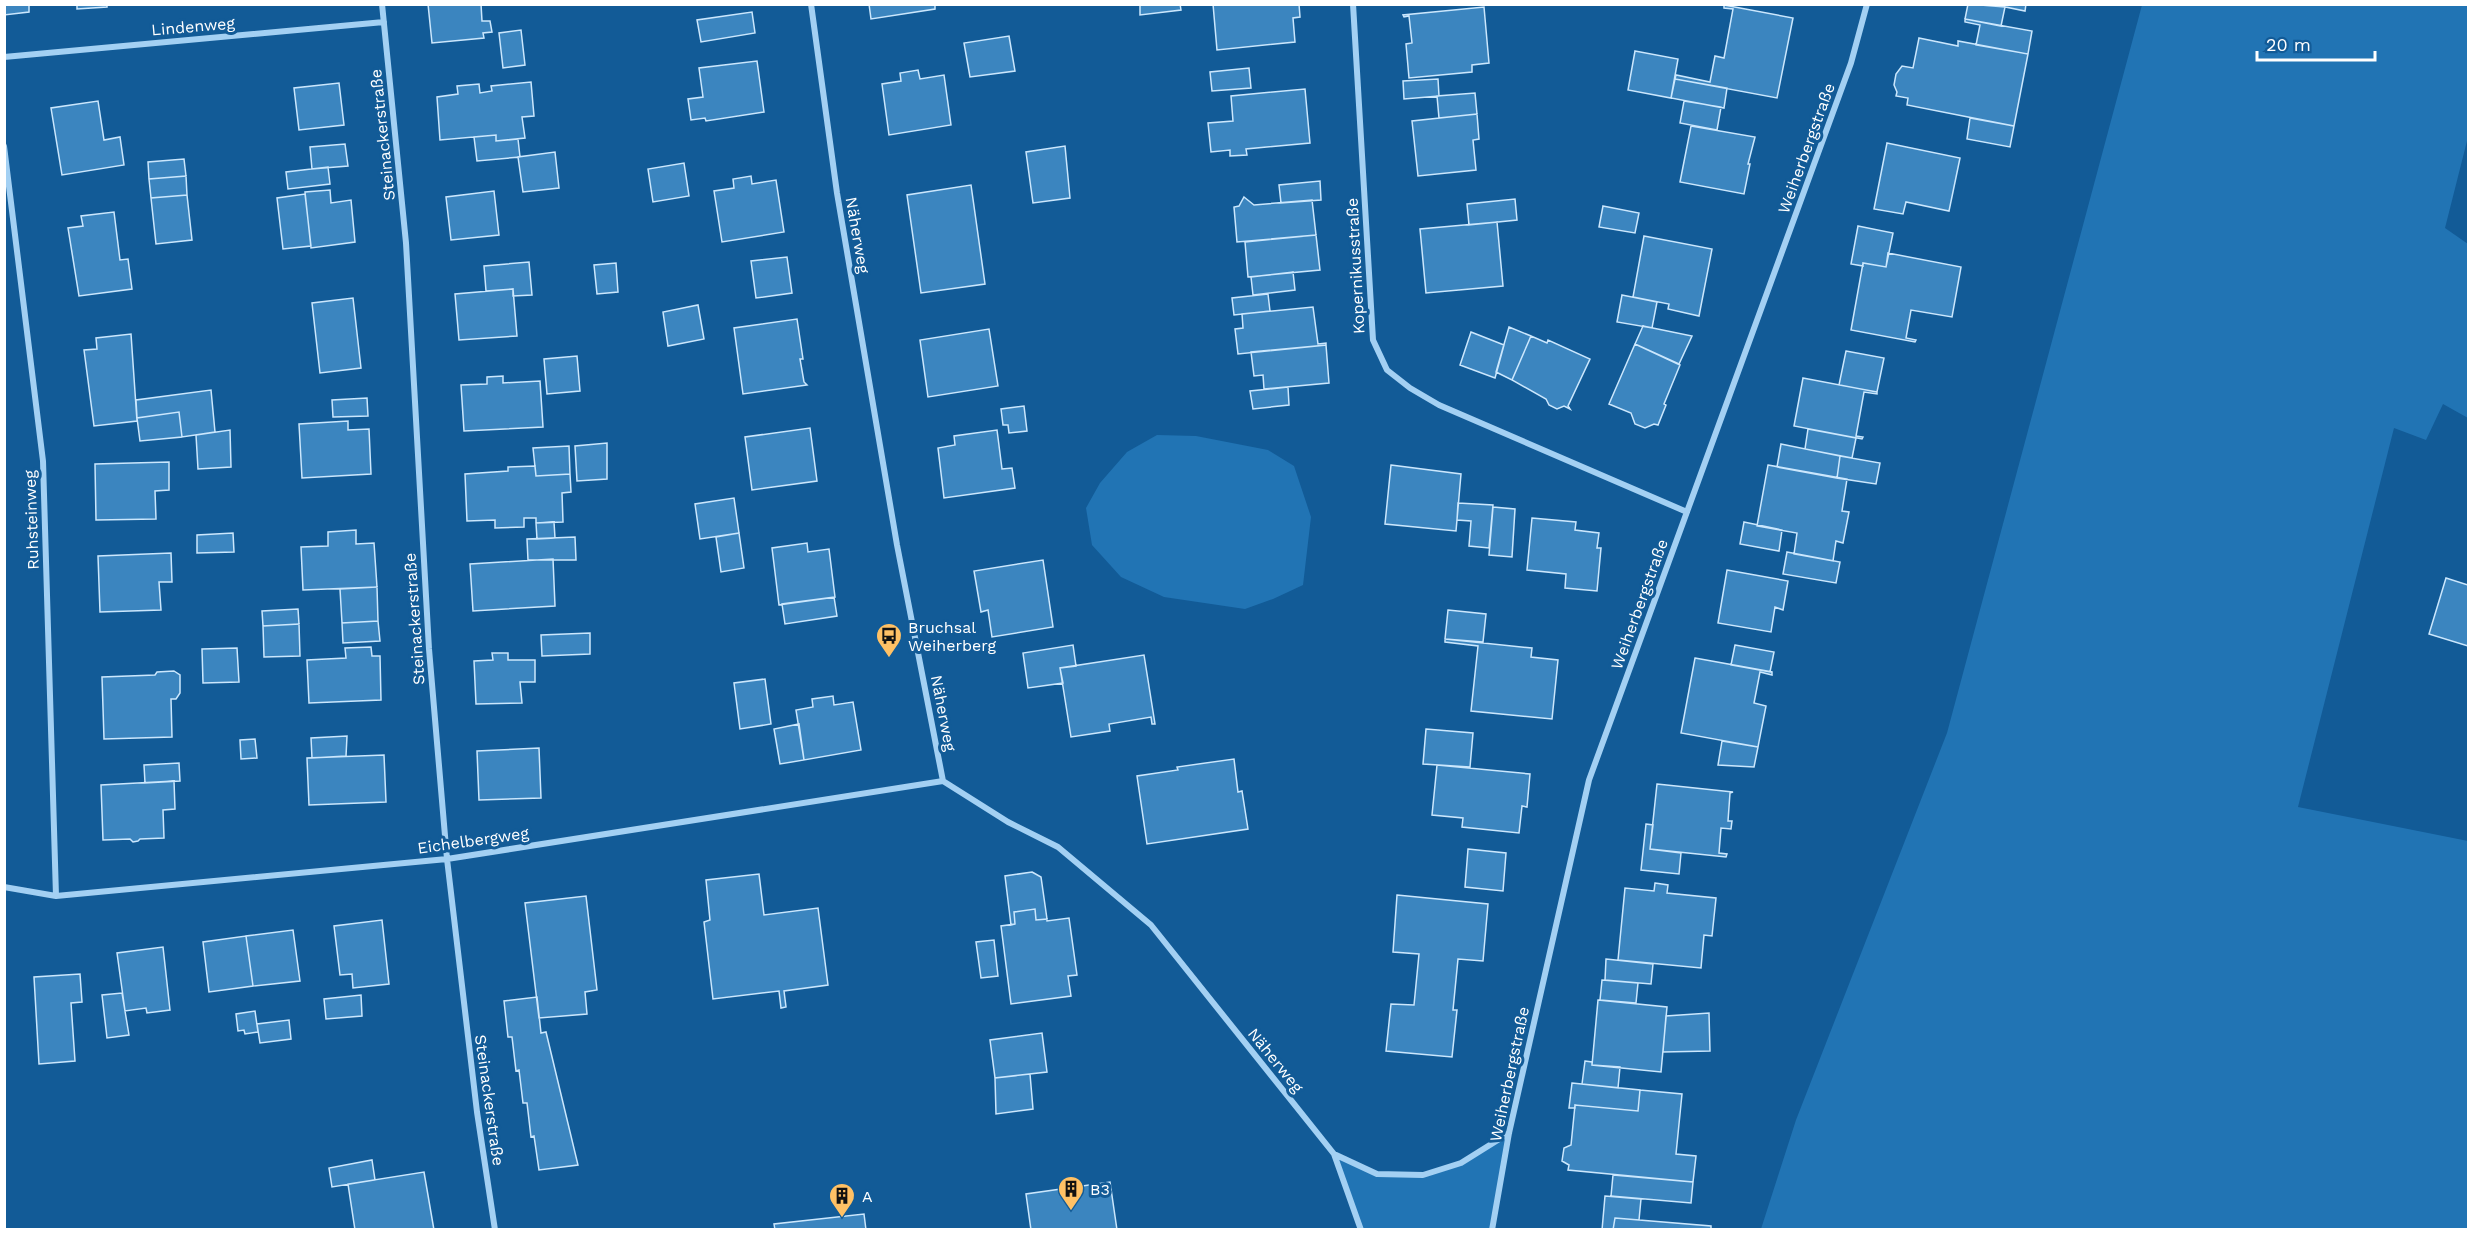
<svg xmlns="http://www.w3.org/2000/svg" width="2473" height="1234" viewBox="0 0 2473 1234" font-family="'Work Sans',sans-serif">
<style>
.green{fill:#2174b4}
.building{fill:#3b85bf;stroke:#cbe7fd;stroke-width:1.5}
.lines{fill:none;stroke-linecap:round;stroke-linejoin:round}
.street{stroke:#a3d0f3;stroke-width:6}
.labels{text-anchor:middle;stroke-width:6;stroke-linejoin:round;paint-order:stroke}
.street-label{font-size:16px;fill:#fff;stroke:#125b97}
.poi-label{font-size:16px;fill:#fff;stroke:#125b97;text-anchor:start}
</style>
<rect width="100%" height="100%" fill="#125b97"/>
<path class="green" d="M 2142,5 L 2468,5 L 2468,137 L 2445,228 L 2468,244 L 2468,418 L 2443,404 L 2426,440 L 2394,428 L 2298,807 L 2468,841 L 2468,1229 L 1761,1229 L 1796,1120 L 1947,733 Z
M 1157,435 L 1196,436 L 1268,450 L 1294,466 L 1311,517 L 1303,585 L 1273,599 L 1245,609 L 1164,597 L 1121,577 L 1092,545 L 1086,508 L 1100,483 L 1127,452 Z
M 1509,1133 L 1492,1229 L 1361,1229 L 1334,1154 L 1377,1174 L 1423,1175 L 1461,1163 Z"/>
<path class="building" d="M 4,4 L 29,4 L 29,12 L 4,15 Z
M 77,4 L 107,4 L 107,7 L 77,9 Z
M 428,4 L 481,4 L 482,21 L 490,21 L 492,32 L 483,33 L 484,38 L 432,43 Z
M 869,4 L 935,4 L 935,9 L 871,19 Z
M 1140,4 L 1180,4 L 1181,10 L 1140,15 Z
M 1213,4 L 1299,4 L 1300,17 L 1293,18 L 1295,42 L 1217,50 Z
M 1968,4 L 2005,7 L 2001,26 L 1965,19 Z
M 1991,4 L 2026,4 L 2025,11 Z
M 1724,5 L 1793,18 L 1777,98 L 1675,79 L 1676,75 L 1710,82 L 1715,56 L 1724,58 L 1733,9 L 1724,8 Z
M 1484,7 L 1489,63 L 1472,65 L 1472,72 L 1409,78 L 1406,44 L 1412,43 L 1409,16 L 1404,17 L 1403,15 Z
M 752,12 L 755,33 L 701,42 L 697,20 Z
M 1965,19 L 2032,31 L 2028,54 L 1976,45 L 1980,25 L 1965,22 Z
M 521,30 L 525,65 L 503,68 L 499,33 Z
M 1009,36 L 1015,71 L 970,77 L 964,43 Z
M 1919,38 L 1958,46 L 1958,41 L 2028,54 L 2014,126 L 1907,105 L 1908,98 L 1896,96 L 1897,92 L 1894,85 L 1896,74 L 1902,66 L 1913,68 Z
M 1635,51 L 1678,59 L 1671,98 L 1628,90 Z
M 757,61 L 764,112 L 706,121 L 705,118 L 691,120 L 688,99 L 703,97 L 699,68 Z
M 1249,68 L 1251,88 L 1212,91 L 1210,72 Z
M 918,70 L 920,79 L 944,75 L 951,125 L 889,135 L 882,84 L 901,81 L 900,73 Z
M 1438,79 L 1439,96 L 1404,99 L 1403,81 Z
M 1675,79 L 1727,88 L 1724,108 L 1671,98 Z
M 531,82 L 534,116 L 522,117 L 525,138 L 496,141 L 496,135 L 440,140 L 437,97 L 458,94 L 457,86 L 479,84 L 480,93 L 492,91 L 491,86 Z
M 339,83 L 344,125 L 299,130 L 294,88 Z
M 1305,89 L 1310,143 L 1246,149 L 1247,155 L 1230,156 L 1230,150 L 1211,152 L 1208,123 L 1233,121 L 1231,96 Z
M 1475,93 L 1477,114 L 1439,118 L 1437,96 Z
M 98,101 L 104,140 L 120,137 L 124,165 L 62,175 L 51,108 Z
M 1684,101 L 1721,107 L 1717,130 L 1680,123 Z
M 1477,114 L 1479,139 L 1473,140 L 1476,170 L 1418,176 L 1412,121 Z
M 1970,118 L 2014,126 L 2010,147 L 1967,139 Z
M 1691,126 L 1755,137 L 1748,164 L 1750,164 L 1744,194 L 1680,182 Z
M 496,135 L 496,141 L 518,139 L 520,157 L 477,161 L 474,137 Z
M 1887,143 L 1960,158 L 1949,211 L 1906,202 L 1903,214 L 1874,209 Z
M 345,144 L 348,166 L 312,169 L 310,147 Z
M 1065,146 L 1070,198 L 1033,203 L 1026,152 Z
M 555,152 L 559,188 L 523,192 L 518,157 Z
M 184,159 L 186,176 L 149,179 L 148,162 Z
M 684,163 L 689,196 L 653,202 L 648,169 Z
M 328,167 L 330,184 L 288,189 L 286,172 Z
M 186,176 L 187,195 L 151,198 L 149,179 Z
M 751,176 L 752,184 L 776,180 L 784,232 L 722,242 L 714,191 L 734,188 L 733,179 Z
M 1320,181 L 1321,200 L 1281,203 L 1279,185 Z
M 971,185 L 985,284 L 921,293 L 907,195 Z
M 330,190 L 331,203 L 351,200 L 355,242 L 311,248 L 305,192 Z
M 494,191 L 499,235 L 451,240 L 446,197 Z
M 305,194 L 311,246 L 283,249 L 277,198 Z
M 187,195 L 192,240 L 156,244 L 151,198 Z
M 1244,197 L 1254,205 L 1312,200 L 1316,235 L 1237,242 L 1234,207 L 1239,206 Z
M 1515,199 L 1517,220 L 1469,225 L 1467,204 Z
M 1603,206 L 1639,213 L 1635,233 L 1599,227 Z
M 114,212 L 120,260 L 128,259 L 132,289 L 79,296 L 68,228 L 83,226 L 81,216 Z
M 1497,222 L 1503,286 L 1426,293 L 1420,229 Z
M 1858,226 L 1893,233 L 1886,267 L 1863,263 L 1863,266 L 1851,264 Z
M 1316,235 L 1320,270 L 1248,277 L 1245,242 Z
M 1644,236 L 1712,249 L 1699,316 L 1668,309 L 1669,304 L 1633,297 Z
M 1888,253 L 1961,267 L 1952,317 L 1911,310 L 1906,338 L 1916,340 L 1915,342 L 1851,330 L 1863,263 L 1886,267 Z
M 787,257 L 792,293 L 756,298 L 751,261 Z
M 529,262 L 532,295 L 513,296 L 513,289 L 486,291 L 484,266 Z
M 616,263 L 618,292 L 597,294 L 594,265 Z
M 1293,272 L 1295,290 L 1253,295 L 1251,277 Z
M 513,289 L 517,336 L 459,340 L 455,294 Z
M 1268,294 L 1270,311 L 1234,315 L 1232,298 Z
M 1622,295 L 1657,302 L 1652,328 L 1617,322 Z
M 353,298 L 361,368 L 320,373 L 312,303 Z
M 698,305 L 704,339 L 668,346 L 663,312 Z
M 1313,307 L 1318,344 L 1326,343 L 1326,345 L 1238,354 L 1235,329 L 1243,328 L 1242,314 Z
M 797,319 L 803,359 L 800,359 L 804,382 L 807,385 L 743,394 L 734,328 Z
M 1643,326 L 1692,336 L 1679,364 L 1635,344 Z
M 1509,327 L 1531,336 L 1512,380 L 1496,372 Z
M 989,329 L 998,386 L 928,397 L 920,340 Z
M 1471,332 L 1504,345 L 1495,378 L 1460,365 Z
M 131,334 L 137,421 L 94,426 L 84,350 L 97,349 L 96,338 Z
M 1531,336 L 1547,343 L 1548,340 L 1590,359 L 1568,406 L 1570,409 L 1564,406 L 1557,409 L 1549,405 L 1546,399 L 1512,380 Z
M 1635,344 L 1680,365 L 1664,404 L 1666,405 L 1658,425 L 1654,424 L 1645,428 L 1635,424 L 1631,413 L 1609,404 Z
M 1326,345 L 1329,383 L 1264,389 L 1263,375 L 1254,376 L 1251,352 Z
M 1846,351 L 1884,358 L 1877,392 L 1839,385 Z
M 577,356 L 580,391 L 547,394 L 544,359 Z
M 503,376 L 503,383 L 540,381 L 543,427 L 464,431 L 461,385 L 487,384 L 487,377 Z
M 1803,378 L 1877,392 L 1877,394 L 1864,392 L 1856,436 L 1863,437 L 1862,439 L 1794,426 Z
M 1288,387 L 1289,405 L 1253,409 L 1250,391 Z
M 211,390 L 215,432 L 182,437 L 179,412 L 137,418 L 136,400 Z
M 367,398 L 368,416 L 333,417 L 332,400 Z
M 1024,406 L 1027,431 L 1009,433 L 1008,425 L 1003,425 L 1001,409 Z
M 179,412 L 182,437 L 140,441 L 137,418 Z
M 348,421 L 348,430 L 369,429 L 371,474 L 302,478 L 299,424 Z
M 810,428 L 817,481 L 752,490 L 745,437 Z
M 1808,429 L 1856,438 L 1852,458 L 1805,449 Z
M 230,430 L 231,467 L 198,469 L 196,435 Z
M 997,430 L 1002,469 L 1012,468 L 1015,488 L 944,498 L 938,448 L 955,445 L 954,436 Z
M 607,443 L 607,479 L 577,481 L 575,446 Z
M 1781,444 L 1840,456 L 1837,478 L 1777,467 Z
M 569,446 L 570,474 L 536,476 L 533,448 Z
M 1840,456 L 1880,463 L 1876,484 L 1837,478 Z
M 169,462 L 169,490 L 155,491 L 156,519 L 96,520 L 95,464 Z
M 1391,465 L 1461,474 L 1456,531 L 1385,524 Z
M 1768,465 L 1847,479 L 1842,511 L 1849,512 L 1843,543 L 1836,541 L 1833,561 L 1794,554 L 1797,533 L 1757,526 Z
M 535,466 L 536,476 L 570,474 L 571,492 L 562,493 L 563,522 L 536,523 L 536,518 L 524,518 L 524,527 L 495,528 L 495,520 L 467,521 L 465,474 L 508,471 L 508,467 Z
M 734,498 L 739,533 L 700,539 L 695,504 Z
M 1458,503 L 1493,505 L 1489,548 L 1469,546 L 1471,521 L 1457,520 Z
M 1493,507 L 1515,509 L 1512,557 L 1489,555 Z
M 1532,518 L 1576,522 L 1575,530 L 1599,533 L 1597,548 L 1601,548 L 1597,591 L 1565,588 L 1566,574 L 1527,570 Z
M 554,522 L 555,538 L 537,539 L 536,523 Z
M 1744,522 L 1782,530 L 1779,551 L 1740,544 Z
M 356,530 L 356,544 L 374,543 L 377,587 L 303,590 L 301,547 L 328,546 L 328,532 Z
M 233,533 L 234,552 L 197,553 L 197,535 Z
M 739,533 L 744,568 L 721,572 L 716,537 Z
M 575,537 L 576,560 L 528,560 L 527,539 Z
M 807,543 L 808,552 L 829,549 L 835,597 L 779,605 L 772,548 Z
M 1787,552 L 1840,562 L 1836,583 L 1783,574 Z
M 171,553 L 172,582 L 159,582 L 161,610 L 100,612 L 98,556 Z
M 553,559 L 555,606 L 473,611 L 470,564 Z
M 1043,560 L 1053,627 L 992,637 L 988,610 L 981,612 L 974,571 Z
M 1727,570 L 1788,581 L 1783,610 L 1775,607 L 1771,632 L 1718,623 Z
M 2446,578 L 2468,585 L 2468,646 L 2429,634 Z
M 377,587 L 378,621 L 342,623 L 340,589 Z
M 834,597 L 837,616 L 785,624 L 782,604 Z
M 298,609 L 299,624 L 263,626 L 262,611 Z
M 1448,610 L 1486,614 L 1483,642 L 1445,639 Z
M 378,621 L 380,641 L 343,643 L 342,623 Z
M 299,624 L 300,656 L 264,657 L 263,626 Z
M 590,633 L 590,654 L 542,656 L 541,635 Z
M 1445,639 L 1532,648 L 1531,657 L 1558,660 L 1552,719 L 1471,711 L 1478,646 L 1445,642 Z
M 1073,645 L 1076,666 L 1060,668 L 1063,683 L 1028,688 L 1023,653 Z
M 1735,645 L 1774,652 L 1770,672 L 1731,665 Z
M 371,647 L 372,656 L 380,656 L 381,700 L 309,703 L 307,660 L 346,658 L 345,648 Z
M 237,648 L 239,682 L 203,683 L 202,649 Z
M 492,653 L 508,653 L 508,660 L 535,660 L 535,682 L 520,682 L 522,703 L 476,704 L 474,661 L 493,660 Z
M 1144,655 L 1155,724 L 1152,724 L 1151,717 L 1109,724 L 1110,731 L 1071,737 L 1060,668 Z
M 1695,658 L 1772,672 L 1772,675 L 1760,672 L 1754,703 L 1766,706 L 1758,747 L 1681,733 Z
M 174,671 L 180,675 L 180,693 L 176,699 L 171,699 L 172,737 L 104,739 L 102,677 L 155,675 L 157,672 Z
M 765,679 L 771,724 L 740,729 L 734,683 Z
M 833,696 L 834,705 L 853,702 L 861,750 L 804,760 L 796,710 L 813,707 L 812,699 Z
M 799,724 L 804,760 L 780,764 L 774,729 Z
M 1426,729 L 1473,733 L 1470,767 L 1423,764 Z
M 347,736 L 346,756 L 312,758 L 311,738 Z
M 255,739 L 257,758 L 241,759 L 240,740 Z
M 1722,741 L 1758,747 L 1754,767 L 1718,765 Z
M 539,748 L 541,798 L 479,800 L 477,751 Z
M 384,755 L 386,802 L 309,805 L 307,758 Z
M 1234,759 L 1238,792 L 1242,791 L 1248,829 L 1147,844 L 1137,776 L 1178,770 L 1177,767 Z
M 179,763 L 180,781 L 145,783 L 144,765 Z
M 1437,765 L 1530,774 L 1527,807 L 1522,806 L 1519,833 L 1462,827 L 1463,818 L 1432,815 Z
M 174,781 L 175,809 L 163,810 L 164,838 L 140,839 L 138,841 L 133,842 L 130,839 L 103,840 L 101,785 Z
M 1657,784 L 1733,792 L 1730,793 L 1728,821 L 1732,821 L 1731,829 L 1721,828 L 1719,853 L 1727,854 L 1726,857 L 1650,849 Z
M 1646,824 L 1653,825 L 1650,849 L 1681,853 L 1679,874 L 1641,870 Z
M 1468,849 L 1506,853 L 1503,891 L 1465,887 Z
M 1032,872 L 1041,877 L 1047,919 L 1036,920 L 1035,909 L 1014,912 L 1015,924 L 1011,925 L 1005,876 Z
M 759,874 L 764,915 L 818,908 L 828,985 L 784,991 L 786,1007 L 781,1008 L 779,991 L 713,999 L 704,922 L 710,920 L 706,880 Z
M 1655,883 L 1668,885 L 1667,893 L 1716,898 L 1712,936 L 1704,935 L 1701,968 L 1618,960 L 1625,888 L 1654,891 Z
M 1397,895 L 1488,904 L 1483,961 L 1458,959 L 1453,1010 L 1457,1010 L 1452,1057 L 1386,1051 L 1391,1004 L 1414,1005 L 1419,954 L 1393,952 Z
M 586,896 L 597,990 L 585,992 L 587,1014 L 539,1018 L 525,903 Z
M 1035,909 L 1036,920 L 1047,919 L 1047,921 L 1069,918 L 1077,975 L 1068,976 L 1071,996 L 1011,1004 L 1001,926 L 1015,924 L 1014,912 Z
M 382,920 L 389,984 L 353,988 L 352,974 L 340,975 L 334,926 Z
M 293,930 L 300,981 L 253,986 L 246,936 Z
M 246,936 L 253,986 L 209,992 L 203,942 Z
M 994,940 L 998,976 L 981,978 L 976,942 Z
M 163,947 L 170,1010 L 147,1013 L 146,1008 L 125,1011 L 117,953 Z
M 1606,959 L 1653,964 L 1651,984 L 1605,980 Z
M 80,974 L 82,1002 L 71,1003 L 75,1061 L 39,1064 L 34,977 Z
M 1602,980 L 1638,983 L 1636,1003 L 1600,1000 Z
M 122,993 L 129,1035 L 107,1038 L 102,995 Z
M 361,995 L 362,1016 L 326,1019 L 324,999 Z
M 537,997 L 541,1033 L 546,1032 L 578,1165 L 539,1170 L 534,1136 L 531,1137 L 527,1103 L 523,1103 L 519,1070 L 516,1071 L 512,1037 L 508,1037 L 504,1001 Z
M 1598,1000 L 1667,1007 L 1661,1072 L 1592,1065 Z
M 255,1011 L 258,1032 L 245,1034 L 244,1030 L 238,1031 L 236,1014 Z
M 1709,1013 L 1710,1051 L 1663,1052 L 1666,1016 Z
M 289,1020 L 291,1039 L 260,1043 L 257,1024 Z
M 1042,1033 L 1047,1072 L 995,1078 L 990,1040 Z
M 1585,1061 L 1592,1062 L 1592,1065 L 1620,1067 L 1618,1088 L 1582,1084 Z
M 1030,1074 L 1033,1109 L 996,1114 L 995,1078 Z
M 1572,1083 L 1640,1090 L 1638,1111 L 1575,1105 L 1575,1108 L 1569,1108 Z
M 1640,1090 L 1682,1094 L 1676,1154 L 1696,1156 L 1693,1182 L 1568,1170 L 1569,1165 L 1562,1161 L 1564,1148 L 1571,1145 L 1575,1105 L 1638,1111 Z
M 372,1160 L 375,1180 L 332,1187 L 329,1168 Z
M 424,1172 L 434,1230 L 355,1230 L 348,1184 Z
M 1613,1175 L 1693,1182 L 1691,1203 L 1611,1196 Z
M 1110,1182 L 1117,1230 L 1031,1230 L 1026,1194 Z
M 1605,1196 L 1641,1199 L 1639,1220 L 1615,1218 L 1613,1230 L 1602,1230 Z
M 864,1214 L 866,1230 L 775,1230 L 774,1224 Z
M 1615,1218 L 1711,1226 L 1711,1230 L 1613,1230 Z"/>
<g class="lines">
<path class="street" d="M 382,4 L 406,243 L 429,649 L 447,859 L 477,1112 L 495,1230
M 811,4 L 837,193 L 897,545 L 943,781 L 1008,822 L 1058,847 L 1151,925 L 1334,1154 L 1377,1174 L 1423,1175 L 1461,1163 L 1509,1133
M 1353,4 L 1373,340 L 1387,370 L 1410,388 L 1439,405 L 1687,512
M 4,57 L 384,22
M 4,146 L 43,461 L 56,896
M 4,887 L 56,896 L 447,859 L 943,781
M 1334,1154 L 1361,1230
M 1492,1230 L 1509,1133 L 1589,780 L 1851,63 L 1867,4"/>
</g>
<defs>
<symbol id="bus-pin" viewBox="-11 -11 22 30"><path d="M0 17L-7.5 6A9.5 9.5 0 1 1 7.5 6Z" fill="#ffc165" stroke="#125b97"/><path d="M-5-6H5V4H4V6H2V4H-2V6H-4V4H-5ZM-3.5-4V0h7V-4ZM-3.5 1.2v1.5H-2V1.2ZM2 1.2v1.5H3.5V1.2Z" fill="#111"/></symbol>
<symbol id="building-pin" viewBox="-11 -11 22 30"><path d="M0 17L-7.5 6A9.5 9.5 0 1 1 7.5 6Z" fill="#ffc165" stroke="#125b97"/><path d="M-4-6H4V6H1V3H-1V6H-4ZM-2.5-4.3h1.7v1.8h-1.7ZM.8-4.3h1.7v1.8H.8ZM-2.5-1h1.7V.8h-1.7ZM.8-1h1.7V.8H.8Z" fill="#111"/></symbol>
</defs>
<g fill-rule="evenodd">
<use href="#bus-pin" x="874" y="621" width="30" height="40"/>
<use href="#building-pin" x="1056" y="1174" width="30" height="40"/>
<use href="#building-pin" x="827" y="1181" width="30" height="40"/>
</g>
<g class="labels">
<g class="street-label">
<text transform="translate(193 26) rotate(-5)" y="6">Lindenweg</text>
<text transform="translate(382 135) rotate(-96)" y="6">Steinackerstraße</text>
<text transform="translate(1806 148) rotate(-70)" y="6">Weiherbergstraße</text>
<text transform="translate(858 235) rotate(80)" y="6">Näherweg</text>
<text transform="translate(1355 266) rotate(-93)" y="6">Kopernikusstraße</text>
<text transform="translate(31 520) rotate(-92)" y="6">Ruhsteinweg</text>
<text transform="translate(1639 604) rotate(-70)" y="6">Weiherbergstraße</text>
<text transform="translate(414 619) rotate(-94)" y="6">Steinackerstraße</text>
<text transform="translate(944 713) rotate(79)" y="6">Näherweg</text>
<text transform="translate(473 840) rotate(-8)" y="6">Eichelbergweg</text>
<text transform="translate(1276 1060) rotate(51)" y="6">Näherweg</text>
<text transform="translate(1509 1074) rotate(-78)" y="6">Weiherbergstraße</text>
<text transform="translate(490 1100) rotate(82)" y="6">Steinackerstraße</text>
</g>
<g class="poi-label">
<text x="908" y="633">Bruchsal<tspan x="908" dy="18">Weiherberg</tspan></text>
<text x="1090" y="1195">B3</text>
<text x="862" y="1202">A</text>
</g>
</g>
<rect width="2473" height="1234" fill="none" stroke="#ffffff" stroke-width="12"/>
<path d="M2257 51v9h118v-9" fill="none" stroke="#ffffff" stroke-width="3"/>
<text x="2266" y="51" font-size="18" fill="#ffffff" stroke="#125b97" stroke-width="4.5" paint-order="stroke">20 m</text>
</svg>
